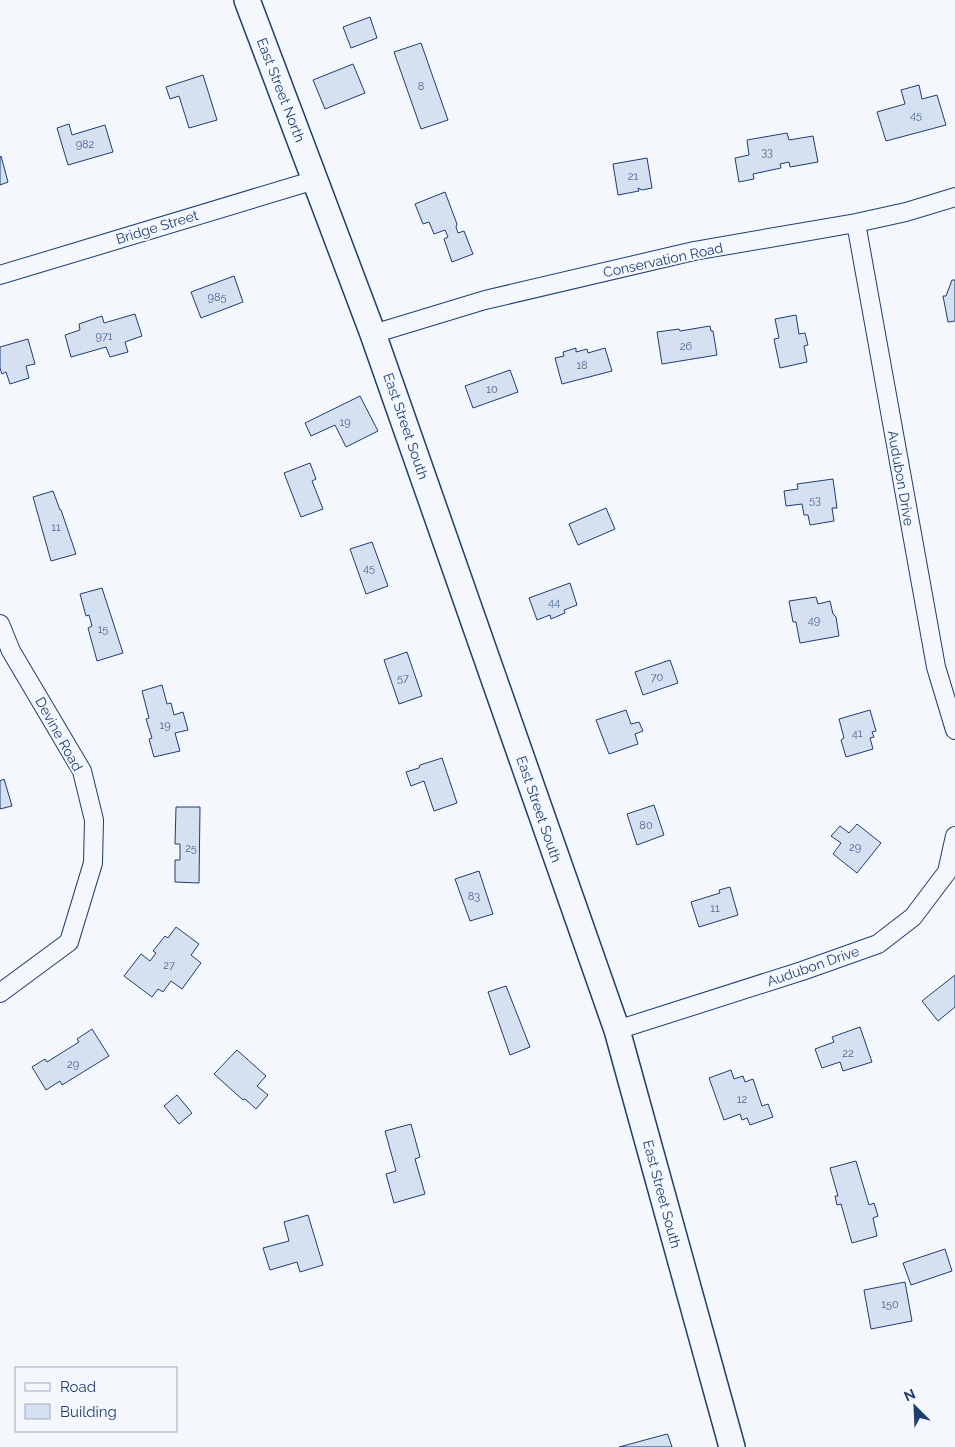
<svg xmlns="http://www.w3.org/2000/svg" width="955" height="1447" viewBox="0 0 955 1447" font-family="Raleway,sans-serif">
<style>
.building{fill:#d5e0f0;stroke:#1d3f73}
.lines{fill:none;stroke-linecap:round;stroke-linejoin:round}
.street-casing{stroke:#1d3f73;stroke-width:20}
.secondary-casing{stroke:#1d3f73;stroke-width:28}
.street{stroke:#f4f7fb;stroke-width:18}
.secondary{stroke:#f4f7fb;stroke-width:25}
.labels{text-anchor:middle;stroke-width:4;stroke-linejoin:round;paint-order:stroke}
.number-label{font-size:11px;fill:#4b6792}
.street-label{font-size:14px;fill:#1d3f73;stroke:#f4f7fb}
</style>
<rect width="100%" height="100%" fill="#f4f7fb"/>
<path class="building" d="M 370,17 L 377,38 L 351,48 L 343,27 Z
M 421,43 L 448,120 L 421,129 L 394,52 Z
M 353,64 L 365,93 L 325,109 L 313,80 Z
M 203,75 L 217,120 L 189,128 L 179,96 L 170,99 L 166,87 Z
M 919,85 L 922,99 L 937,95 L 946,125 L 886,141 L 877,112 L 905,104 L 901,90 Z
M 69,124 L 72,135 L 105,125 L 113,152 L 68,165 L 57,128 Z
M 787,133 L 789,140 L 813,136 L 818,162 L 790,167 L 789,162 L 780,164 L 781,168 L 753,174 L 754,179 L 739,182 L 735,158 L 749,155 L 747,140 Z
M 1,156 L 8,182 L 0,185 L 0,157 Z
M 647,158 L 652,188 L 642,190 L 638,188 L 639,191 L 618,195 L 613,164 Z
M 445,192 L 457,224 L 456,227 L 458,233 L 464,231 L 473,254 L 452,262 L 444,239 L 448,237 L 445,230 L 434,234 L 429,222 L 423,224 L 415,204 Z
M 234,276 L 243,302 L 201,318 L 191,292 Z
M 952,280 L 955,280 L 955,321 L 948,322 L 943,296 L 946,296 Z
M 135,314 L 142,336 L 125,342 L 128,352 L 110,357 L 106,347 L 71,357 L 65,335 L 80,330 L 79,324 L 102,316 L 104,323 Z
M 796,315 L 799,334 L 805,333 L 808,345 L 804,346 L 807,362 L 780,368 L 774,339 L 779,338 L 775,319 Z
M 710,326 L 711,331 L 713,331 L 717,355 L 662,364 L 657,332 L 679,329 L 680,331 Z
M 28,339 L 35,364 L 26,366 L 29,378 L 10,384 L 6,372 L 2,374 L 0,368 L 0,347 Z
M 576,348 L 576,352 L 587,349 L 588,353 L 605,348 L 612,371 L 562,384 L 555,358 L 564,356 L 563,352 Z
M 510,370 L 518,392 L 473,408 L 465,386 Z
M 360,396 L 378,431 L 346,447 L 335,425 L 311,436 L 305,423 Z
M 310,463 L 316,479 L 312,481 L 323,509 L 301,517 L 284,473 Z
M 833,479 L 837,508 L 832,508 L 834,521 L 810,525 L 808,515 L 804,515 L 802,504 L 786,506 L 784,491 L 798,489 L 797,484 Z
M 53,491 L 60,510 L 61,510 L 76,554 L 51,561 L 33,497 Z
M 606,508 L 615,529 L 578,545 L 569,524 Z
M 372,542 L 388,586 L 366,594 L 350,549 Z
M 570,583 L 577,605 L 564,610 L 565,613 L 551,619 L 550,615 L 537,620 L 529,598 Z
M 102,588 L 123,653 L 97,661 L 88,628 L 92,626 L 89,615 L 86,616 L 80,594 Z
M 816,597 L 818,604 L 830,601 L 833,614 L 836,617 L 839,636 L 800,643 L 796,622 L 793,622 L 789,601 Z
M 407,652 L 422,696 L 399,704 L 384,660 Z
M 670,660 L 678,683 L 643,695 L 635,672 Z
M 162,685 L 167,704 L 171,703 L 174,715 L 183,712 L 188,730 L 175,733 L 180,751 L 154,757 L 149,739 L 152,738 L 146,719 L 149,718 L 142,691 Z
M 626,710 L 631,724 L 639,722 L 643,731 L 635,734 L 638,744 L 609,754 L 596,720 Z
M 870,710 L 876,731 L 872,732 L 874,737 L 870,738 L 873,749 L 846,757 L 841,740 L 844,738 L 839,719 Z
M 442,758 L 457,803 L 434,811 L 424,781 L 411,786 L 406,772 L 419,768 L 420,765 Z
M 4,779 L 12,806 L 0,809 L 0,781 Z
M 654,805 L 664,835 L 637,845 L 627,814 Z
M 176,807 L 200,807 L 199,883 L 175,882 L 175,860 L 180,860 L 180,844 L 175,844 Z
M 857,824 L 881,843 L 857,873 L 833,854 L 841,843 L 831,836 L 840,826 L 849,833 Z
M 479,871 L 493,914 L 470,921 L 455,879 Z
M 730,887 L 738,915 L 699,927 L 691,902 L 720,893 L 719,890 Z
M 176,927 L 199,944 L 191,955 L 201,963 L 182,989 L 171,981 L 163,992 L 158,989 L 152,997 L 124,976 L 141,954 L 150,961 L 156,953 L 153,951 L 165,936 L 168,938 Z
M 955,975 L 955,1007 L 938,1021 L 922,1001 Z
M 506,986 L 530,1047 L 510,1055 L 488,992 Z
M 860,1027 L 872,1062 L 843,1071 L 840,1062 L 822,1068 L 815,1049 L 834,1042 L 832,1037 Z
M 92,1029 L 109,1056 L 62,1085 L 60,1081 L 46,1090 L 32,1067 L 45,1059 L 47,1062 L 79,1042 L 77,1039 Z
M 237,1050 L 266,1076 L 257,1086 L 268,1095 L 256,1109 L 245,1099 L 243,1100 L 214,1074 Z
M 731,1070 L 734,1079 L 743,1076 L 745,1082 L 753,1079 L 762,1106 L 768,1104 L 773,1117 L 750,1125 L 747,1118 L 742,1120 L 740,1114 L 724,1120 L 709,1078 Z
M 177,1095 L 192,1113 L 179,1124 L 164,1106 Z
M 411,1124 L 420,1157 L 415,1159 L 425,1194 L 394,1203 L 386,1174 L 396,1171 L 385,1131 Z
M 856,1161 L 869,1205 L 874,1203 L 878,1216 L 873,1218 L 877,1236 L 852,1243 L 841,1204 L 837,1205 L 835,1196 L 838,1196 L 830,1168 Z
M 308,1215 L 323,1265 L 300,1272 L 297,1262 L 270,1270 L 263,1248 L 289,1241 L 284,1222 Z
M 945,1249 L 952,1271 L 911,1285 L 903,1263 Z
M 905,1282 L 912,1321 L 871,1329 L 864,1290 Z
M 667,1434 L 668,1435 L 672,1447 L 619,1447 Z"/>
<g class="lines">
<defs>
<path id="street" d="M 856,223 L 936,667 L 955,730
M 0,275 L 315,180
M 373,334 L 485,300 L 694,251 L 856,223 L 906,212 L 955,197
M 0,624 L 11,651 L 82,771 L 94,820 L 93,863 L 69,942 L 0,993
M 617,1030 L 802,971 L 878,944 L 913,917 L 947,872 L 955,836"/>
<path id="secondary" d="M 247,0 L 373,334 L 617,1030 L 732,1447"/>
</defs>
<use href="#street" class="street-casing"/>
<use href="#secondary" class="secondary-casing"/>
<use href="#street" class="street"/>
<use href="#secondary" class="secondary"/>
</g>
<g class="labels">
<g class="number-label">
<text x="421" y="90">8</text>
<text x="916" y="119">45</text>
<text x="85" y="148">982</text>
<text x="767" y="156">33</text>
<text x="633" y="180">21</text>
<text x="217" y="301">985</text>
<text x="104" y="340">971</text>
<text x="686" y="350">26</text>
<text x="582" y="369">18</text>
<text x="492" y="393">10</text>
<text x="345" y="426">19</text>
<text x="815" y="504">53</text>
<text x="56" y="531">11</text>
<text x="369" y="572">45</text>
<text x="554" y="606">44</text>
<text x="814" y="624">49</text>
<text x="103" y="633">15</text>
<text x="657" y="681">70</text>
<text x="403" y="682">57</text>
<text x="165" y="729">19</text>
<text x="857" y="737">41</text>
<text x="646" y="829">80</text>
<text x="855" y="851">29</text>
<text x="191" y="852">25</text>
<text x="474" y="900">83</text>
<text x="715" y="912">11</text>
<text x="169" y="969">27</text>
<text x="848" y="1057">22</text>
<text x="73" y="1068">29</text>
<text x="742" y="1103">12</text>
<text x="890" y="1308">150</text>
</g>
<g class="street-label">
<text transform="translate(281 90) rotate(69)" y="5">East Street North</text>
<text transform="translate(157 227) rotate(-17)" y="5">Bridge Street</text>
<text transform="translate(663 260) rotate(-12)" y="5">Conservation Road</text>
<text transform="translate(406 426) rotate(71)" y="5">East Street South</text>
<text transform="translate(901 478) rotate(80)" y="5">Audubon Drive</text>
<text transform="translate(59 734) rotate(61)" y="5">Devine Road</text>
<text transform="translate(539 809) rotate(71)" y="5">East Street South</text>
<text transform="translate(813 966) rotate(-19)" y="5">Audubon Drive</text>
<text transform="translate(662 1194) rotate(75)" y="5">East Street South</text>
</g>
</g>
<rect x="15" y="1367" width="162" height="65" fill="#f4f7fb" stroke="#9eadc5"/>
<rect x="25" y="1383" width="25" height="8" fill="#f4f7fb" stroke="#9eadc5"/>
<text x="60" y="1392" font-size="15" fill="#1d3f73">Road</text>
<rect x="25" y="1404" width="25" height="15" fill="#d5e0f0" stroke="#9eadc5"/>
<text x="60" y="1417" font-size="15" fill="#1d3f73">Building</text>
<g transform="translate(915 1407) rotate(336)" stroke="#f4f7fb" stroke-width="4" paint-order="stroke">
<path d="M0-4L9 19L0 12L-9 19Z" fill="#1d3f73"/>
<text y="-8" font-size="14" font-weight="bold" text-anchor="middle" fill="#1d3f73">N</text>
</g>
</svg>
